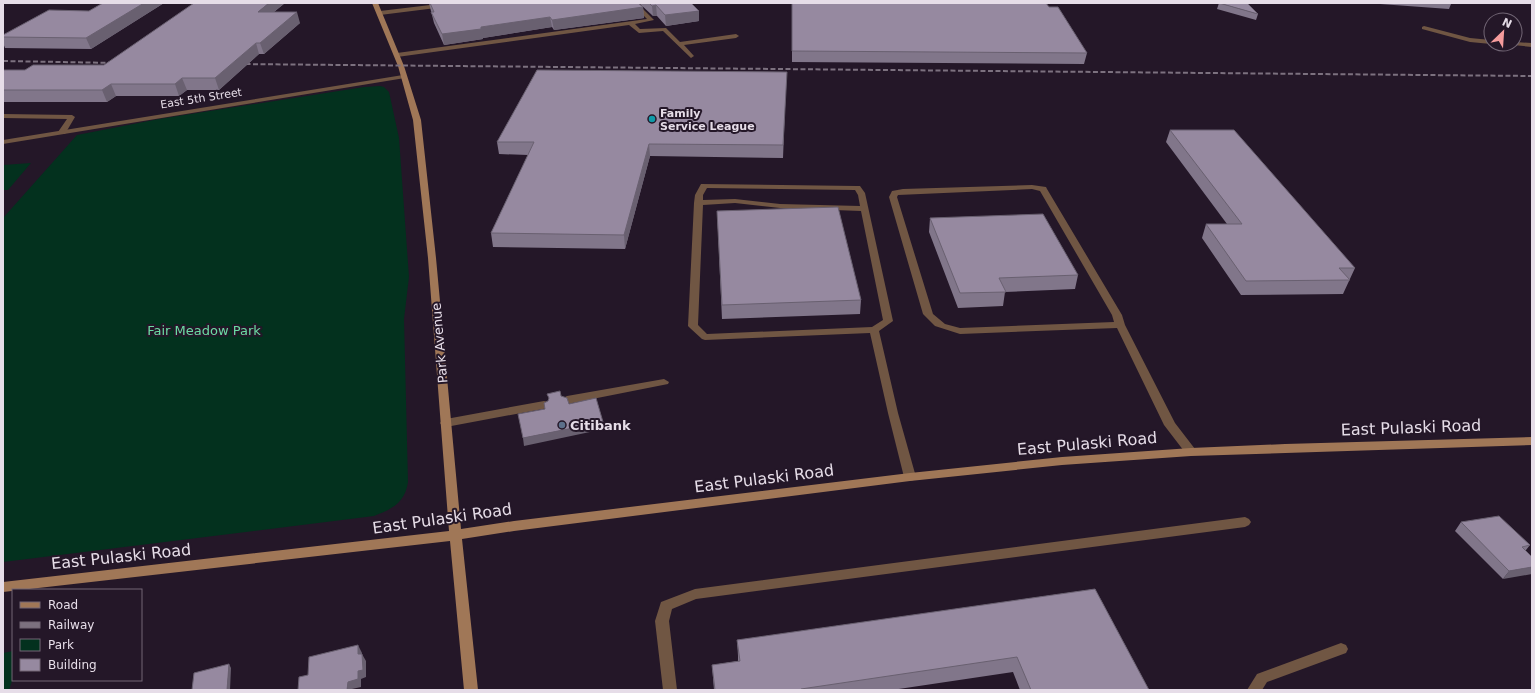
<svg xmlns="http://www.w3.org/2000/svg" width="1535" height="693" viewBox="0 0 1535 693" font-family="'DejaVu Sans',sans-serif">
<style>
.green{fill:#03311e}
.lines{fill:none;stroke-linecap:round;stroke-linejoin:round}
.lane{fill:#705643;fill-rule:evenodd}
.street{fill:#705643;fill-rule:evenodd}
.secondary{fill:#a07757;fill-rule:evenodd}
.rail{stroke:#7c717f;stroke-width:2;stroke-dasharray:5 2.5;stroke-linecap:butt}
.wall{fill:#81768a}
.shaded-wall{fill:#696070}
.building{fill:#9689a0;stroke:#696070}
.culture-dot{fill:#0f9aa8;stroke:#241728;stroke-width:1.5}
.service-dot{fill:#5c6f8a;stroke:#241728;stroke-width:1.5}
.labels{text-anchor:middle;stroke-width:4;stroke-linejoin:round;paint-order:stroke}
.far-street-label{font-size:11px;fill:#e6dde8;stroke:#241728}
.far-poi-label{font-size:11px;font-weight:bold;fill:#e6dde8;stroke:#241728;text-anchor:start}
.park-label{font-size:13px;fill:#6cdba4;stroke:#241728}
.street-label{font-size:13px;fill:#e6dde8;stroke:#241728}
.poi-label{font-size:13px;font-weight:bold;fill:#e6dde8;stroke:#241728;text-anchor:start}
.near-street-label{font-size:16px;fill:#e6dde8;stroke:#241728}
</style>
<rect width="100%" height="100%" fill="#241728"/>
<path class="green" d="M 380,86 L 384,87 L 389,92 L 399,138 L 409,277 L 404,319 L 408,482 C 405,503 392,509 374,516 L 3,562 L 3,218 L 77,135 L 159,119 L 364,87 Z
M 31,163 L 8,190 L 3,190 L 3,165 Z
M 13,651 L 13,678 L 9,690 L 3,690 L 3,653 Z"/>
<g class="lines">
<path class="lane" d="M 447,3 L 463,3 L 460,5 L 380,15 L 377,13 L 380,11 Z
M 631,3 L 637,3 L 654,20 L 635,24 L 640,29 L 666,28 L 680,42 L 736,34 L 739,36 L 736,38 L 684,45 L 694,56 L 691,58 L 663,31 L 639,33 L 629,25 L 397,57 L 394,55 L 397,53 L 647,19 Z
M 3,114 L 72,115 L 75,117 L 65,134 L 62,134 L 58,132 L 67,119 L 3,118 Z
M 701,184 L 857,186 L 860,186 L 865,193 L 893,321 L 879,331 L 898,413 L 916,477 L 914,480 L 910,481 L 906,480 L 904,477 L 888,413 L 870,333 L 705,340 L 702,339 L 690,328 L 688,326 L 694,203 L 695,195 ZM 707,188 L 855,190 L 858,195 L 860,206 L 780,204 L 735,199 L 703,200 L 703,195 ZM 735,203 L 780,208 L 861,211 L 883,320 L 872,327 L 707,334 L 698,325 L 703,205 Z
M 1032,185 L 1046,187 L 1047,189 L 1122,315 L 1125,325 L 1175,423 L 1195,449 L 1197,452 L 1195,455 L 1187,455 L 1164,425 L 1117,328 L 960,334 L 935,326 L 923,314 L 889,197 L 892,191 L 903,189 ZM 1032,189 L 1040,191 L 1112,315 L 1114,322 L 960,328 L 945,324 L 933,314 L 897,197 L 898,195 Z
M 664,379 L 669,382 L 668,384 L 567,404 L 563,402 L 562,400 L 563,398 L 567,396 Z
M 544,401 L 548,402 L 549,405 L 548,408 L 446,427 L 442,426 L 440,423 L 442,420 L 446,419 Z
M 1245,517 L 1249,519 L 1251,522 L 1249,525 L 1245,527 L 696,599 L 672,609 L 669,621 L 677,690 L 663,690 L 655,621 L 661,602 L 695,589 Z
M 1341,643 L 1346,645 L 1348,649 L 1346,653 L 1267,682 L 1262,690 L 1247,690 L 1257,674 Z"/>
<path class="street" d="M 1424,26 L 1470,38 L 1491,40 L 1491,44 L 1470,42 L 1422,29 L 1422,27 Z
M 1515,42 L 1532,43 L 1532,47 L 1513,45 L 1512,44 L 1515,44 Z
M 403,75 L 405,76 L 405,78 L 3,144 L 3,140 Z"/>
<path class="secondary" d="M 372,3 L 378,3 L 404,66 L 421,120 L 436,258 L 461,529 L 514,521 L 910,473 L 1062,457 L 1191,448 L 1285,444 L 1532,437 L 1532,445 L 1191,456 L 1062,465 L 910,481 L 514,531 L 462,539 L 478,690 L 464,690 L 450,541 L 3,592 L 3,582 L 449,531 L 428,258 L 413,120 L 398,66 Z"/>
<path class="rail" d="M 3,61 L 118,63
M 238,64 L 1532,76"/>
</g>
<path class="wall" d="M 103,3 L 164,3 L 91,49 L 5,48 L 3,43 L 3,35 L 89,11 Z
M 285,3 L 274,12 L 300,23 L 264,54 L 259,54 L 219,90 L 187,90 L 179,96 L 116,96 L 107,102 L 3,102 L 3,70 L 25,70 L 104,65 Z
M 429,3 L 638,3 L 643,7 L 644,18 L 554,30 L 552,27 L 483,38 L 483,39 L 444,45 L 434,23 Z
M 639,3 L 691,3 L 699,21 L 666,26 L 657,16 L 653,16 Z
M 792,3 L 1049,7 L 1087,53 L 1084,64 L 792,62 Z
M 1219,3 L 1258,14 L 1256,20 L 1217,9 Z
M 1380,3 L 1443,3 L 1451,4 L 1449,9 L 1380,4 Z
M 786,83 L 783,158 L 650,156 L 625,249 L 493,247 L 491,233 L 528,155 L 499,154 L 497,142 Z
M 1170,130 L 1355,268 L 1343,294 L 1241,295 L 1202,238 L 1206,224 L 1227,224 L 1166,142 Z
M 717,211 L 861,300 L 860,314 L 722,319 Z
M 930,218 L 1078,275 L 1075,289 L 1005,292 L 1003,306 L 958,308 L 929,232 Z
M 1461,522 L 1530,545 L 1503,579 L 1455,531 Z
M 1095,589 L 1149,690 L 1020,690 L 1013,672 L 892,690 L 714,690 L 712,665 L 738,661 L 738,656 L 737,640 Z"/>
<path class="shaded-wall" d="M 144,3 L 164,3 L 91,49 L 86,38 Z
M 269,3 L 285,3 L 261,22 L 258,12 Z
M 656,5 L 657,16 L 653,16 L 652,6 Z
M 643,7 L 644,18 L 554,30 L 552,20 Z
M 699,11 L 699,21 L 666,26 L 665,15 Z
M 297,12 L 300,23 L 264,54 L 260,43 Z
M 550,17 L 552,27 L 483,38 L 483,39 L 444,45 L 442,34 L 481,27 Z
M 256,43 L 259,54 L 219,90 L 215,78 Z
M 182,78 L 187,90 L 179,96 L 175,84 Z
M 111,84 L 116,96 L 107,102 L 102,90 Z
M 649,144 L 650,156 L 625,249 L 624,235 Z
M 603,422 L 604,429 L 524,446 L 523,438 Z
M 1532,567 L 1532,574 L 1503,579 L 1509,571 Z
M 358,645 L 362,653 L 362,662 L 358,654 Z
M 362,654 L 366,661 L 366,677 L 361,679 L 361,687 L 352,689 L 352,690 L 347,690 L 348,682 L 358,671 Z
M 229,664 L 231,668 L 230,690 L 227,690 Z"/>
<path class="building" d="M 103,3 L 144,3 L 86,38 L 3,37 L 3,35 L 49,10 L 89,11 Z
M 194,3 L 269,3 L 258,12 L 297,12 L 260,43 L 256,43 L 215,78 L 182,78 L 175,84 L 111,84 L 102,90 L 3,90 L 3,70 L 25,70 L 33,65 L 104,65 Z
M 430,3 L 638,3 L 643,7 L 552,20 L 550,17 L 481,27 L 481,29 L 442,34 L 431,12 L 434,12 Z
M 649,3 L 691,3 L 699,11 L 665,15 L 656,5 L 652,6 Z
M 792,3 L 1046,3 L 1049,7 L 1058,7 L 1087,53 L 792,51 Z
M 1219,3 L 1247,3 L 1258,14 Z
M 537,70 L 787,72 L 783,145 L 649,144 L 624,235 L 491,233 L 534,142 L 497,142 Z
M 1170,130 L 1234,130 L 1355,268 L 1339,268 L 1350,280 L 1246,281 L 1206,224 L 1242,224 Z
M 838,207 L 861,300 L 722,305 L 717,211 Z
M 1043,214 L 1078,275 L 999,278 L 1006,292 L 960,293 L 930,218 Z
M 560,391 L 561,396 L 567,398 L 569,404 L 596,398 L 603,422 L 523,438 L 518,414 L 545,409 L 544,403 L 548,401 L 549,398 L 547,394 Z
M 1499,516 L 1530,545 L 1522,547 L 1532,557 L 1532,567 L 1509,571 L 1461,522 Z
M 1095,589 L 1149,690 L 1031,690 L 1017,657 L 801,689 L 802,690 L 715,690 L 712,665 L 740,661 L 737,640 Z
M 358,645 L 358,654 L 362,654 L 363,670 L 358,671 L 358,679 L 348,682 L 347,690 L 298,690 L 299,677 L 308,675 L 309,657 Z
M 229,664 L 227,690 L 192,690 L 194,673 Z"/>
<circle class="culture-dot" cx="652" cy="119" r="4"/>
<circle class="service-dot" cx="562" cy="425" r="4"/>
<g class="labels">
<g class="far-street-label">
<text transform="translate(201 98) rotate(-9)" y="4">East 5th Street</text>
</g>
<g class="far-poi-label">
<text x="660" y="117">Family<tspan x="660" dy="13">Service League</tspan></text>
</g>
<g class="park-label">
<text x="204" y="335">Fair Meadow Park</text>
</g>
<g class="street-label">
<text transform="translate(439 343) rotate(-95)" y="5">Park Avenue</text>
</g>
<g class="poi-label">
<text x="570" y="430">Citibank</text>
</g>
<g class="near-street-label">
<text transform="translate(1411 427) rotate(-2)" y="6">East Pulaski Road</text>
<text transform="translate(1087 443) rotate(-5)" y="6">East Pulaski Road</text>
<text transform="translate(764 478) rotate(-7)" y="6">East Pulaski Road</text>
<text transform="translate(442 518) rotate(-8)" y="6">East Pulaski Road</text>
<text transform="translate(121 556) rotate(-6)" y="6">East Pulaski Road</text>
</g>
</g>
<rect width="1535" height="693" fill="none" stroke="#e6dde8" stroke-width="8"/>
<rect x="12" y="589" width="130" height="92" fill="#241728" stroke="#726675"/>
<rect x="20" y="602" width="20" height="6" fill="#a07757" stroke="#726675"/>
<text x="48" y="609" font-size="12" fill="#e6dde8">Road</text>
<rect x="20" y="622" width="20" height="6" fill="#7c717f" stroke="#726675"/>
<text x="48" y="629" font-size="12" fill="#e6dde8">Railway</text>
<rect x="20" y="639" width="20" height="12" fill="#03311e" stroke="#726675"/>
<text x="48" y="649" font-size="12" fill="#e6dde8">Park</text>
<rect x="20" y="659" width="20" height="12" fill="#9689a0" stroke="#726675"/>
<text x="48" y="669" font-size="12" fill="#e6dde8">Building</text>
<g transform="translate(1503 32) rotate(25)"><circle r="19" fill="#241728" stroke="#726675"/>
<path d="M0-3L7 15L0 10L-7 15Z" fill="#f59b9c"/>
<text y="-6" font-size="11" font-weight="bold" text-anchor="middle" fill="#e6dde8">N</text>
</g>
</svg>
